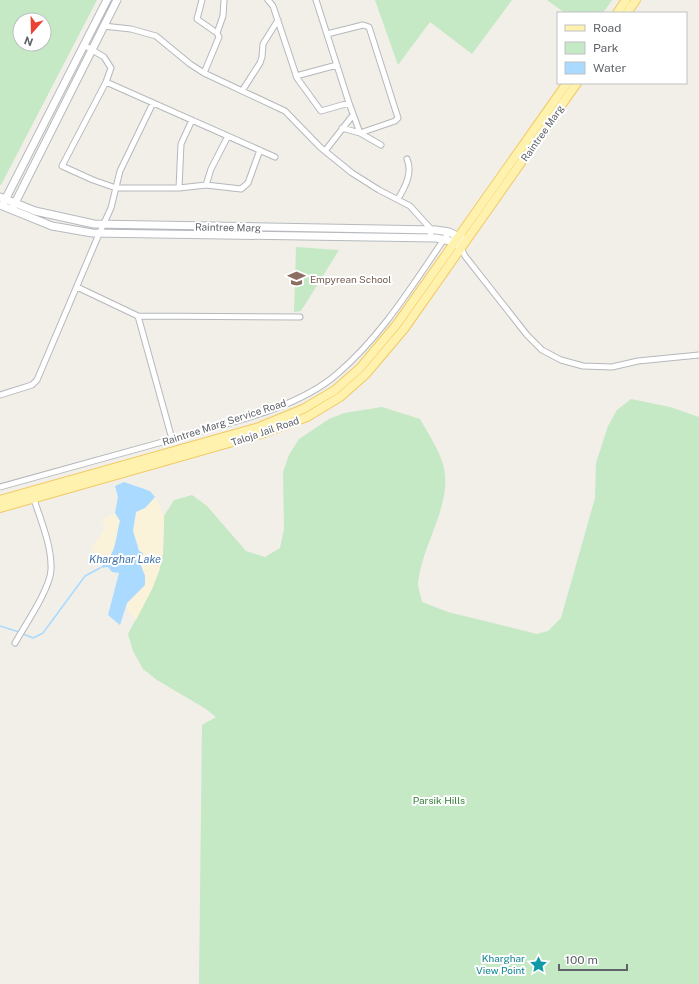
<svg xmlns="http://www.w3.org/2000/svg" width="699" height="984" viewBox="0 0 699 984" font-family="'Public Sans',sans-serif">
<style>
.green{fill:#c5e8c5;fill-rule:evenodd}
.sand{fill:#fbf3d9}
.water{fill:#aadaff}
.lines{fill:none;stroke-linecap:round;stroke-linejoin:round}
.stream{stroke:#aadaff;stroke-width:1.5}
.street-casing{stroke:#b5b8bc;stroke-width:7}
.secondary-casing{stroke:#b6babf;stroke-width:9}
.primary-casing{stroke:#f2c960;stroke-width:10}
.street{stroke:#fff;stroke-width:5}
.secondary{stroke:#fff;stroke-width:7}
.primary{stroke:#fff2af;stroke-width:8}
.labels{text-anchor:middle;stroke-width:4;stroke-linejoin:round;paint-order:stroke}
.street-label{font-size:10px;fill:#5f6368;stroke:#fff}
.education-label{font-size:10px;fill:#785e54;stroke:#fff;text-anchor:start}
.park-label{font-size:10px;fill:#348238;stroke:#fff}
.culture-label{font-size:10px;fill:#0d838f;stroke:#fff;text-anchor:end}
.water-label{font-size:11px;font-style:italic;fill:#4174aa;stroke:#fff}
</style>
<rect width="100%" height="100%" fill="#f1efe8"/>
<path class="green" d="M 0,0 L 97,0 L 1,185 L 0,185 ZM 20,20 L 44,20 L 44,44 L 20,44 Z
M 375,0 L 512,0 L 472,54 L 430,22 L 398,65 Z
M 547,0 L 612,0 L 603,13 L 565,13 Z
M 296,247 L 339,250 L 301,311 L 294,312 Z
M 631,399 L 670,407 L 699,417 L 699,984 L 199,984 L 202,725 L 216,717 L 206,709 L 157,680 L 143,669 L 133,651 L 128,634 L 152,589 L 159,571 L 163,553 L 164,516 L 174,500 L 192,495 L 207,506 L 246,551 L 265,557 L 280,548 L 284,529 L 283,472 L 289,455 L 299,439 L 329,419 L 344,413 L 382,407 L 420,419 C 429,435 440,451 444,468 C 452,507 421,545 418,584 C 418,589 421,596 422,602 L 448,612 L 537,634 L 548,631 L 561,618 L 595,498 L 596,463 L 608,426 L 617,410 Z"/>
<path class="sand" d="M 155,497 L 164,516 L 163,553 L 159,571 L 152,589 L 136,620 L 128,611 L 127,603 L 145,585 L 145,576 L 140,563 L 139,546 L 133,531 L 136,511 L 145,508 Z
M 115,513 L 121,521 C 118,529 119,535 117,542 C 114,550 109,558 104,565 L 91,549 L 105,528 L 102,520 Z"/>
<path class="water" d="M 124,482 L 150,491 L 155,497 L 145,508 L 136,512 L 133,531 L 139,551 L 143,553 L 140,563 L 145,576 L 145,585 L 127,603 L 120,625 L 108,615 L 119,573 L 112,572 L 108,567 L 100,568 C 117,554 115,539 120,521 L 115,513 L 118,497 L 115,486 Z"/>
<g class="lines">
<path class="stream" d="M 0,626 L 19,632
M 23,634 L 33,638 L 43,633 L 85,576 L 100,568"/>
<defs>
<path id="street" d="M 202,0 L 197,19 L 217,33 L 219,37 L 204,73
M 268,0 L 273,6 L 297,78 L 321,111 L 349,103
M 316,0 L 349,103 L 360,133
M 103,26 L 131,29 L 156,36 L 190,64 L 204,73 L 285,111 L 320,147 L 352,173 L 379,190 L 410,206 L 430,228 L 431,238
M 217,33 L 223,16 L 224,0
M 327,34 L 363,25 L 369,27 L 398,118 L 395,121 L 360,133
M 84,45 L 104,57 L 111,68 L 106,82 L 62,166 L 93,180 L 116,188 L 179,188 L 206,185 L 241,189 L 248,183 L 260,150
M 296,76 L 337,65
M 106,82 L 275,157
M 242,91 L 260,63 L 262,57 L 263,44 L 278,20
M 342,128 L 360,133 L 381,145
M 325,151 L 353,115
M 206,185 L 211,169 L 228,136
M 179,188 L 181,144 L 192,120
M 398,199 C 405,187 413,173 407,159
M 461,248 L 465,256 L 527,335 L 542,350 L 561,360 L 583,366 L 612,367 L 638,361 L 699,355
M 77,287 L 138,316 L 300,317
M 138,316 L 172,439
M 0,395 L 32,385 L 37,380 L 99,234 L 111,208 L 120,171 L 153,103
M 0,487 C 61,470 122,453 184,436 C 232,422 298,408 337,374 C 383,335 415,281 449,232
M 15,643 C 25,625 50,589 51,570 C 52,545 40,519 33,496"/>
<path id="secondary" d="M 0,197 L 35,211 L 94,224 L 436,230 L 449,232 L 463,239
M 4,202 L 107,0
M 0,205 L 52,226 L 92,233 L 436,238 L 450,241 L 458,245
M 13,207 L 117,0"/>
<path id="primary" d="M 617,13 L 626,0
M 627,13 L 636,0
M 0,500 L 259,427 L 303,409 L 335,390 L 360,368 L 397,324 L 567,83
M 0,508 L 261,434 L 307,417 L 340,397 L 366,374 L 404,329 L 577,83"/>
</defs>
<use href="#street" class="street-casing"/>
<use href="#secondary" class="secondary-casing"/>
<use href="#primary" class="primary-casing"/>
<use href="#street" class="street"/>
<use href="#secondary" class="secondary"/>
<use href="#primary" class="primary"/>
</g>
<defs>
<symbol id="school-bare" viewBox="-9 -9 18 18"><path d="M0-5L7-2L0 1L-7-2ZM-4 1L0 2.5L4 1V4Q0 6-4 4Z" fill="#8d6e63" stroke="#fff" stroke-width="2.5" paint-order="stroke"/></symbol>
<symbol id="sight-bare" viewBox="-9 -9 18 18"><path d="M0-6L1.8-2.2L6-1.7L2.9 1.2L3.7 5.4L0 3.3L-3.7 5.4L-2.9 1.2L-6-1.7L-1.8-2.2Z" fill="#0f9aa8" stroke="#fff" stroke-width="2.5" paint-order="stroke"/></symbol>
</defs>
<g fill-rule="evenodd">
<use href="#school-bare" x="284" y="266" width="25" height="25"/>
<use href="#sight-bare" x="526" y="952" width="25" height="25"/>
</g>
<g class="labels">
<g class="street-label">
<text transform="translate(542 133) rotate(-55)" y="4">Raintree Marg</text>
<text transform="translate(228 227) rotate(1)" y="4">Raintree Marg</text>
<text transform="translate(224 422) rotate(-18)" y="4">Raintree Marg Service Road</text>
<text transform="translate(265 431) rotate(-19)" y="4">Taloja Jail Road</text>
</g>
<g class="education-label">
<text x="310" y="283">Empyrean School</text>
</g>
<g class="park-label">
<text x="439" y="804">Parsik Hills</text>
</g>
<g class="culture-label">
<text x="525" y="962">Kharghar<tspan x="525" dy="12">View Point</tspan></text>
</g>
<g class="water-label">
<text x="125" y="563">Kharghar Lake</text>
</g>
</g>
<rect x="557" y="12" width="130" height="72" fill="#ffffff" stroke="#bfc1c3"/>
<rect x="565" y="25" width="20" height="6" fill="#fff2af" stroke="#bfc1c3"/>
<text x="593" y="32" font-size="12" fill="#5f6368">Road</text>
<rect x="565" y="42" width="20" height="12" fill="#c5e8c5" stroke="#bfc1c3"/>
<text x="593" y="52" font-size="12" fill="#5f6368">Park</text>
<rect x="565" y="62" width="20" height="12" fill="#aadaff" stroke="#bfc1c3"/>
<text x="593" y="72" font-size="12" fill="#5f6368">Water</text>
<g transform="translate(32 32) rotate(200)"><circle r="19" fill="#ffffff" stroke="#bfc1c3"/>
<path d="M0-3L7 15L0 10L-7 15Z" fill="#ea4335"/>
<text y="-6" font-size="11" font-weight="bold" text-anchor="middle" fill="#5f6368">N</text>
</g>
<path d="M559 964v6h68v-6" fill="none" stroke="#5f6368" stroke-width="2"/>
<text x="565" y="964" font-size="12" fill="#5f6368" stroke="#ffffff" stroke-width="3" paint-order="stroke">100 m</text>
</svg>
